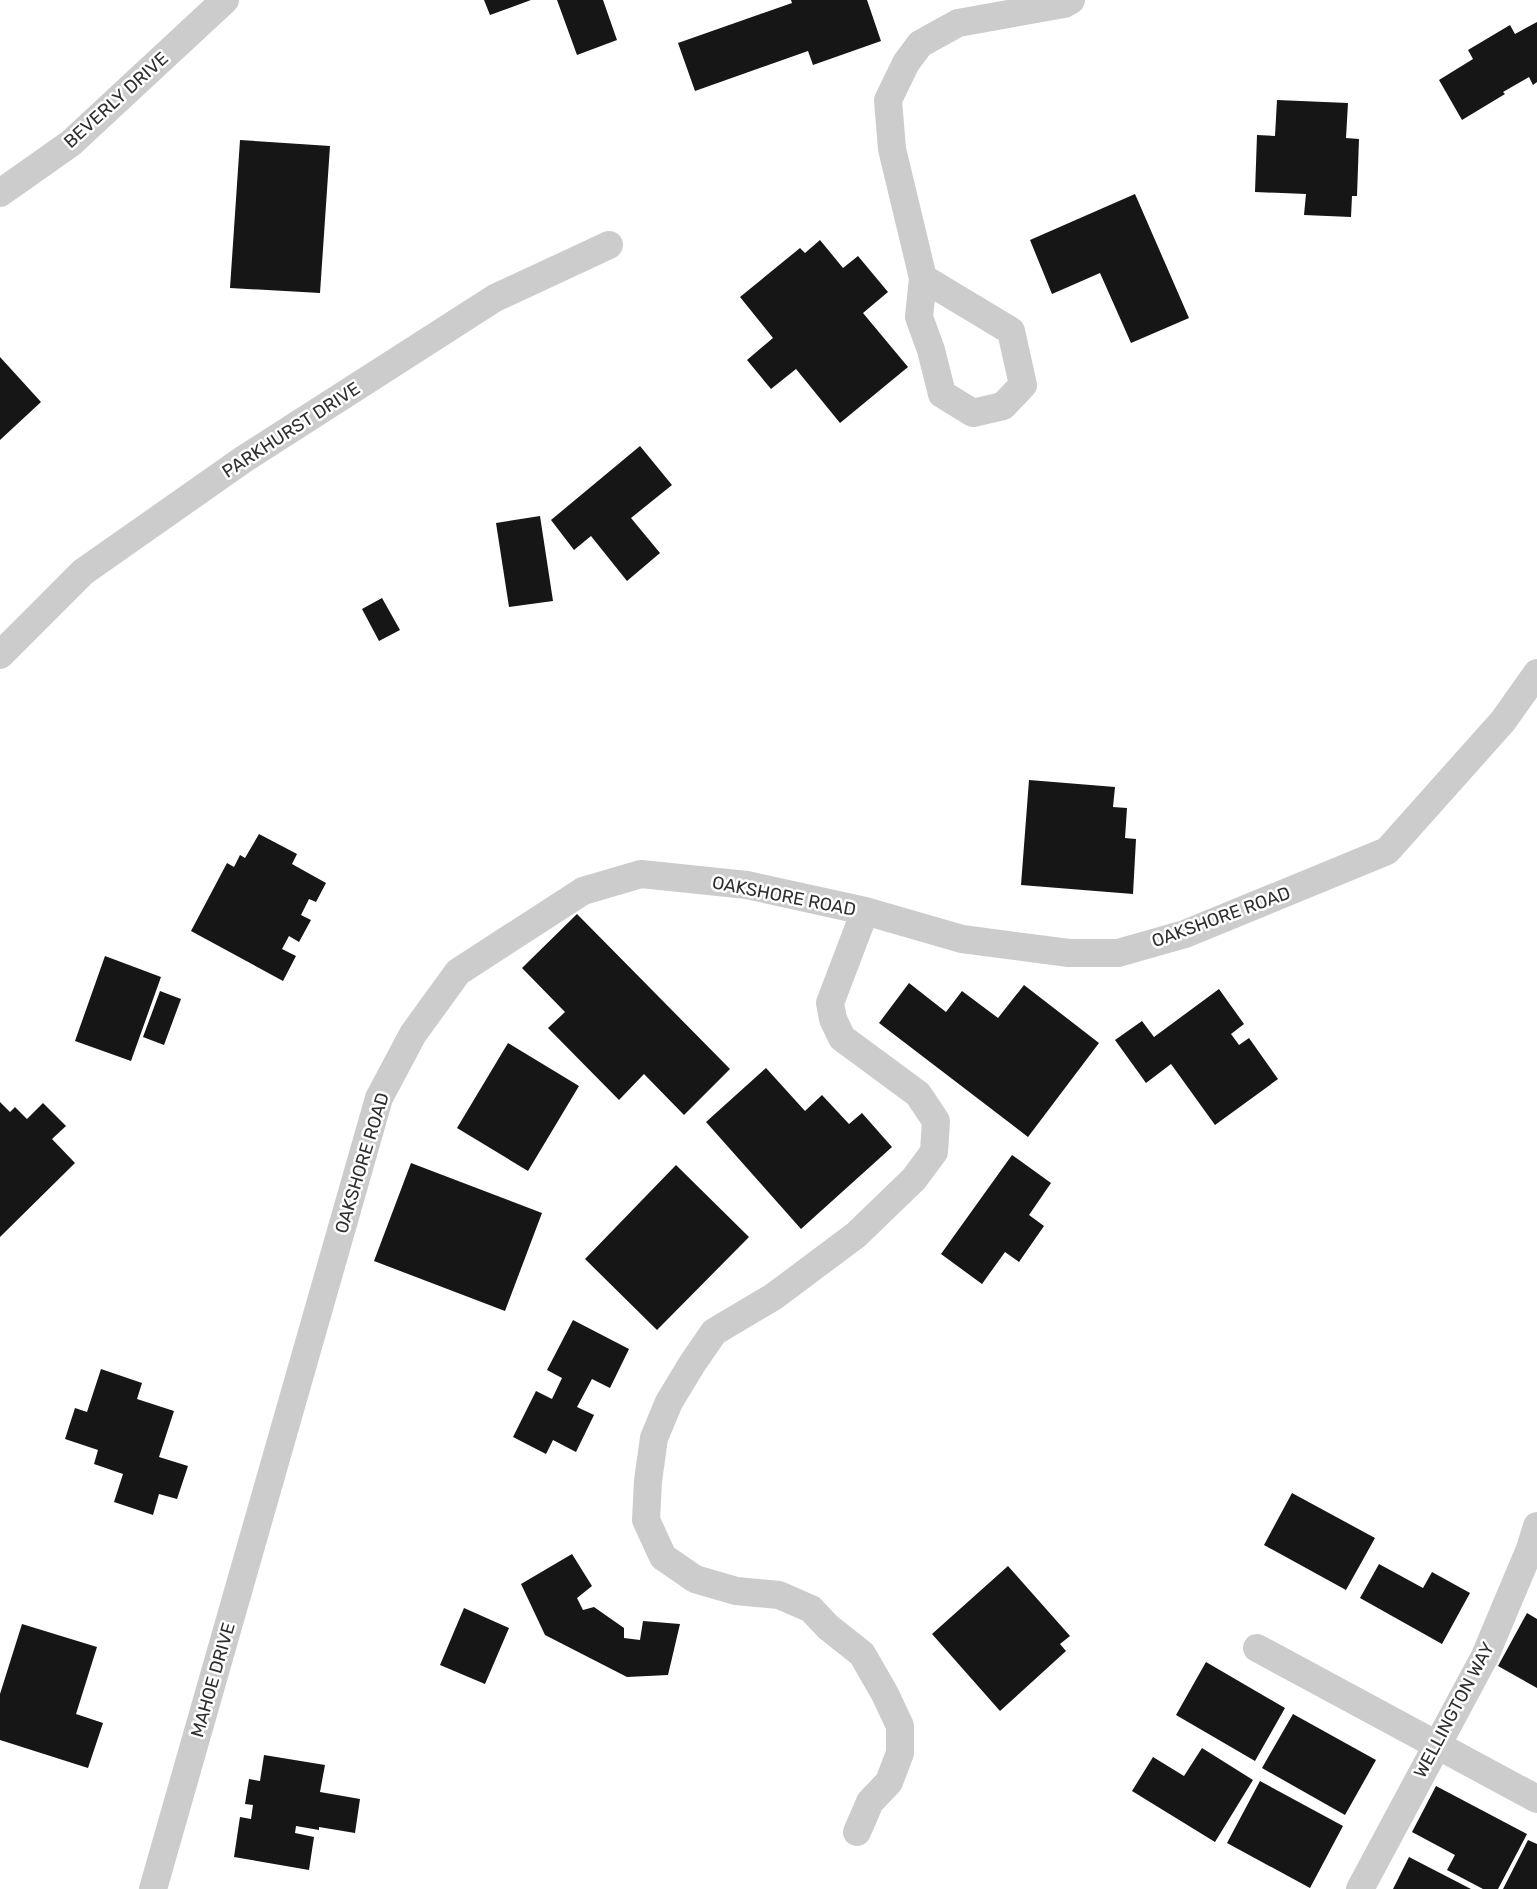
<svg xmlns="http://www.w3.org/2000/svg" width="1537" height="1889" viewBox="0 0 1537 1889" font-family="Rubik,sans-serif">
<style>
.building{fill:#161616}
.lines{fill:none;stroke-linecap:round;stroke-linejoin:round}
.minor{stroke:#ccc;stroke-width:28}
.labels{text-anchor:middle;stroke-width:5;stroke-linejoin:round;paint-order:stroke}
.street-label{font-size:18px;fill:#2f2f2f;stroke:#fff}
</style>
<rect width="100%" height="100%" fill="#fff"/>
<path class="building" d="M 484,0 L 531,0 L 490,15 Z
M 557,0 L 603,0 L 617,40 L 577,55 Z
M 791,0 L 867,0 L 881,41 L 813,65 L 808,51 L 695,91 L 678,43 L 792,3 Z
M 1537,22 L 1537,82 L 1533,85 L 1529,77 L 1503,92 L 1505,94 L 1462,120 L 1439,80 L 1473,59 L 1468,50 L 1510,25 L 1515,34 Z
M 1277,100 L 1348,103 L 1346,138 L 1359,139 L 1357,196 L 1352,196 L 1351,217 L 1304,215 L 1306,194 L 1255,192 L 1257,135 L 1275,136 Z
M 240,140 L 330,146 L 320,293 L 230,288 Z
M 1135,194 L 1189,318 L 1131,343 L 1100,273 L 1052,294 L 1030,240 Z
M 820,240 L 843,268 L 858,256 L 888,292 L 863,313 L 908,367 L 840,423 L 796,369 L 771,389 L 747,360 L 773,338 L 740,297 L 800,248 L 805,253 Z
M 0,357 L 41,402 L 0,440 Z
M 640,446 L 672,485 L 631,518 L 660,553 L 627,581 L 591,536 L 574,550 L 551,520 Z
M 540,516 L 553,601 L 509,607 L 496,523 Z
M 382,598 L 400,630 L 379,641 L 362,609 Z
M 1029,780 L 1115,787 L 1113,807 L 1127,808 L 1125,838 L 1136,839 L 1133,894 L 1021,885 Z
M 259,834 L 297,854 L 292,864 L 326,883 L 316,902 L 309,899 L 301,915 L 311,920 L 299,942 L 289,936 L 282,949 L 296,956 L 283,981 L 191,931 L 227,863 L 234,867 L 240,855 L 245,858 Z
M 577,914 L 730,1069 L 684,1115 L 644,1074 L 619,1100 L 548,1028 L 565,1012 L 522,968 Z
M 105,956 L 161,977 L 131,1061 L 75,1041 Z
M 909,983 L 946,1012 L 962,991 L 998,1018 L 1024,985 L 1099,1043 L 1028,1137 L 879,1023 Z
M 1219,989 L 1244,1024 L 1231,1034 L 1239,1045 L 1249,1038 L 1278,1079 L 1215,1125 L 1171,1064 L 1146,1083 L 1115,1040 L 1142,1021 L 1154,1037 Z
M 160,991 L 181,999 L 164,1045 L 143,1037 Z
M 508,1043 L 579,1086 L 528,1171 L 457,1128 Z
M 766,1068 L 805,1111 L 822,1095 L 849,1124 L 862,1113 L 892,1147 L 801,1229 L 706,1122 Z
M 0,1102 L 10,1112 L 15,1107 L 27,1119 L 43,1103 L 66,1126 L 52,1139 L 75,1163 L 0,1237 Z
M 1012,1155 L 1051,1183 L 1029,1215 L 1044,1226 L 1019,1262 L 1005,1252 L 982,1284 L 941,1254 Z
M 411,1163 L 542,1213 L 505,1311 L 374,1261 Z
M 676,1165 L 749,1237 L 657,1330 L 585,1259 Z
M 573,1320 L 629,1349 L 610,1388 L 592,1379 L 577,1407 L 594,1415 L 576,1452 L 553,1440 L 546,1454 L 513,1437 L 536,1391 L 552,1399 L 562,1378 L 547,1370 Z
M 101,1369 L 142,1383 L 137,1399 L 174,1411 L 159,1457 L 188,1466 L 177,1499 L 159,1494 L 153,1515 L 114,1502 L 123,1474 L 94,1464 L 98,1450 L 65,1439 L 75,1408 L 87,1412 Z
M 1292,1493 L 1375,1538 L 1346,1590 L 1264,1545 Z
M 572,1554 L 592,1586 L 577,1598 L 583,1610 L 594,1607 L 624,1628 L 624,1638 L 640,1640 L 643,1621 L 680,1624 L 668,1675 L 627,1677 L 545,1635 L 521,1584 Z
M 1379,1564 L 1423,1588 L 1432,1572 L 1470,1593 L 1442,1644 L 1360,1598 Z
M 1008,1566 L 1070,1636 L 1060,1644 L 1066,1651 L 1000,1711 L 932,1634 Z
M 464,1608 L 509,1628 L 485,1684 L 440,1665 Z
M 1527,1613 L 1537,1619 L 1537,1688 L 1498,1666 Z
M 22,1624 L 97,1647 L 76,1714 L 103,1723 L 88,1768 L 0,1740 L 0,1694 Z
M 1206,1662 L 1285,1708 L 1255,1761 L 1176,1715 Z
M 1293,1714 L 1376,1760 L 1345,1815 L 1262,1768 Z
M 1202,1748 L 1253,1780 L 1215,1842 L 1132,1791 L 1153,1757 L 1184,1776 Z
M 264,1755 L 325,1765 L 320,1792 L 360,1799 L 355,1833 L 319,1827 L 319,1830 L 296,1826 L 295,1833 L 314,1837 L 309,1870 L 234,1857 L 240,1817 L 251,1819 L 253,1805 L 245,1804 L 249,1779 L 260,1781 Z
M 1260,1781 L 1343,1826 L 1310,1888 L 1227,1843 Z
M 1436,1786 L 1527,1834 L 1498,1889 L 1483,1889 L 1447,1870 L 1455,1855 L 1412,1832 Z
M 1528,1840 L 1537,1844 L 1537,1889 L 1503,1889 Z
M 1409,1857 L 1471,1889 L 1393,1889 Z"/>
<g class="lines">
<path class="minor" d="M 0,193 L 71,143 L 225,0
M 923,278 L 919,317 L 931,350 L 942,394 L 973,413 L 1003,406 L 1023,385 L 1011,331 L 923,278 L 892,149 L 888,100 L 906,63 L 920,44 L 958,23 L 1064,4 L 1071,0
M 0,655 L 83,572 L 244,459 L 495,298 L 609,245
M 1257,1648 L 1537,1799
M 857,1832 L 870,1802 L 889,1782 L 900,1753 L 900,1726 L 885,1694 L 862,1654 L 828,1627 L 811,1609 L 779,1595 L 736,1591 L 695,1579 L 663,1557 L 646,1520 L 648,1481 L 654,1438 L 669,1402 L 692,1364 L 714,1332 L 773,1297 L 856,1235 L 914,1179 L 934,1152 L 936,1121 L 918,1094 L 842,1038 L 833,1019 L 830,1003 L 865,911
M 153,1889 L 379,1098 L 413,1034 L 458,972 L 583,891 L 641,874 L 747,885 L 865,911 L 962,939 L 1069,953 L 1118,953 L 1185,934 L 1387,851 L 1503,721 L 1537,673
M 1360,1889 L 1485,1656 L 1530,1549 L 1537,1526"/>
</g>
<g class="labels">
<g class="street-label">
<text transform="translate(116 100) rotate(-42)" y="6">BEVERLY DRIVE</text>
<text transform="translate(291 430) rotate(-33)" y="6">PARKHURST DRIVE</text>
<text transform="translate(784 896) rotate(11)" y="6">OAKSHORE ROAD</text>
<text transform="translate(1221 917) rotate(-20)" y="6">OAKSHORE ROAD</text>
<text transform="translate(362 1163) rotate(-73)" y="6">OAKSHORE ROAD</text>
<text transform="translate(213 1680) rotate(-74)" y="6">MAHOE DRIVE</text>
<text transform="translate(1454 1710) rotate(-62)" y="6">WELLINGTON WAY</text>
</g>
</g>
</svg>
